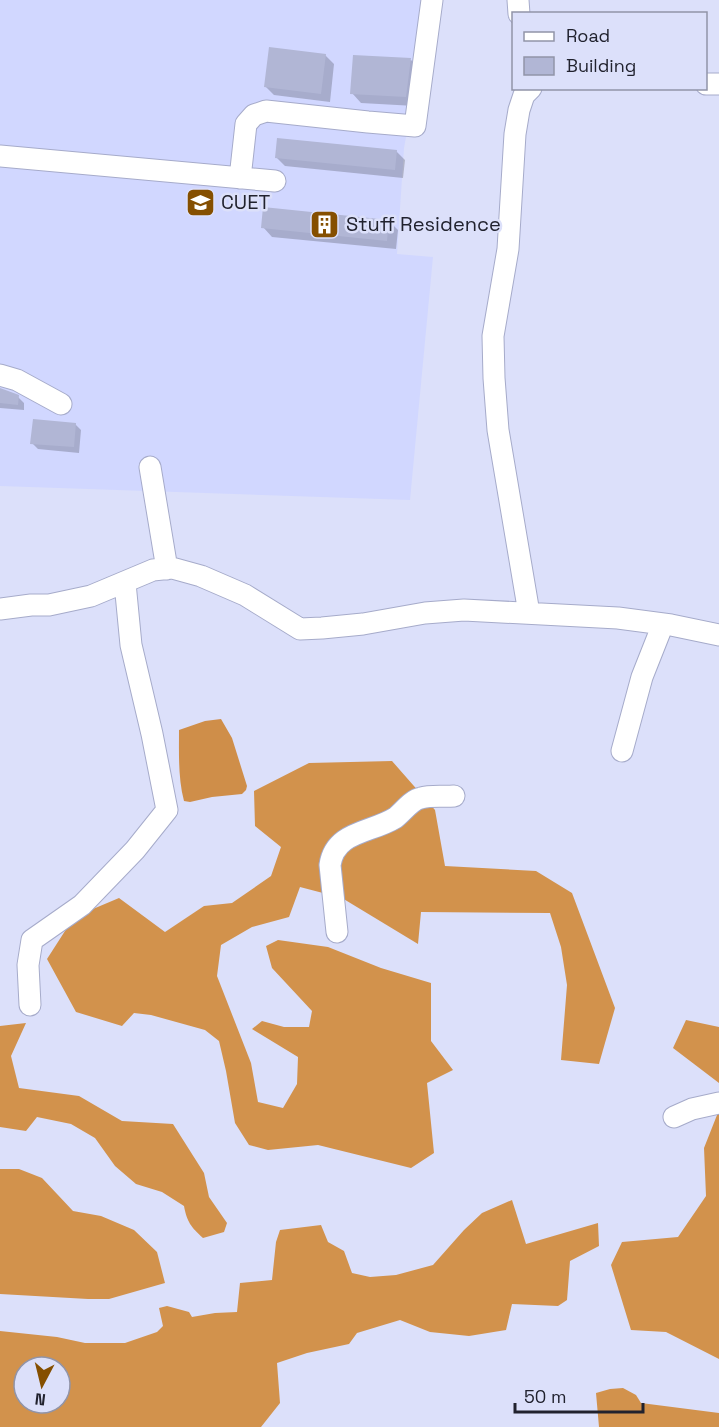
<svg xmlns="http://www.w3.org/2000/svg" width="719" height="1427" viewBox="0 0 719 1427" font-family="'Space Grotesk',sans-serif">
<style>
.built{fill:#d1d7ff}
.forest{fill:#d2924c;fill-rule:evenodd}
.water{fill:#cf8e49}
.shadow{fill:#0003}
.building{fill:#b1b6d5}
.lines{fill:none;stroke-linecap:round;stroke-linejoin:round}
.minor-casing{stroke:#a6abca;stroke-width:23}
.minor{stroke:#fff;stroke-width:21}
.labels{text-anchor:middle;stroke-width:5;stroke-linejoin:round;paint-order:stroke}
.poi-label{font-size:20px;fill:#21222e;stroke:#dce0fa;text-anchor:start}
</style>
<rect width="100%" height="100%" fill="#dce0fa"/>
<path class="built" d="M 0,0 L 431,0 L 404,148 L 397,254 L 433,257 L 410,500 L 0,486 Z"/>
<path class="forest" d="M 392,761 L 435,810 L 445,866 L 536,871 L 572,893 L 615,1008 L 599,1064 L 561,1060 L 567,985 L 561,947 L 550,913 L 421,912 L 418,944 L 342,898 L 300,887 L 289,917 L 252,927 L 221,945 L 217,976 L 251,1063 L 258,1102 L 283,1108 L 297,1084 L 298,1057 L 252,1029 L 262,1021 L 284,1027 L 309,1027 L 312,1011 L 272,968 L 266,946 L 278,940 L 328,947 L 381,968 L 431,983 L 431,1041 L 453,1070 L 427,1083 L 434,1153 L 411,1168 L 318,1145 L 268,1150 L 249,1145 L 235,1123 L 226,1071 L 219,1041 L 205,1030 L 151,1015 L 134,1013 L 122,1026 L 76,1012 L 47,959 L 74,917 L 119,898 L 165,932 L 204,906 L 232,903 L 271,876 L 281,847 L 255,826 L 254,791 L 309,763 Z
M 686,1020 L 719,1027 L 719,1083 L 673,1048 Z
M 26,1023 L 11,1056 L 19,1088 L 79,1096 L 122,1121 L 173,1124 L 204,1173 L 209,1197 L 227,1223 L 224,1232 L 203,1238 C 191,1227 187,1222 184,1206 L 162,1192 L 136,1184 L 115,1166 L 95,1138 L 71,1124 L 37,1117 L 26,1131 L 0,1127 L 0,1026 Z
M 719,1110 L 719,1359 L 666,1332 L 631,1330 L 611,1265 L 622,1242 L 678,1237 L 706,1196 L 704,1148 Z
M 0,1169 L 19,1169 L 42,1178 L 73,1211 L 101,1216 L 134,1230 L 157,1252 L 165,1283 L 109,1299 L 88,1299 L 0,1294 Z
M 512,1200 L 526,1244 L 598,1223 L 599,1246 L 570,1261 L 567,1300 L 558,1306 L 512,1304 L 506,1330 L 469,1336 L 430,1332 L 400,1320 L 357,1333 L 349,1344 L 307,1353 L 277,1363 L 280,1403 L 261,1427 L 0,1427 L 0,1331 L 57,1337 L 85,1343 L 125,1343 L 157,1332 L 163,1326 L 159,1308 L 167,1306 L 189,1312 L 192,1317 L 215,1313 L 237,1312 L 240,1283 L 272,1280 L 276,1242 L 280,1230 L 321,1225 L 328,1242 L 344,1251 L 352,1273 L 370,1277 L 396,1275 L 433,1265 L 464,1230 L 482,1213 ZM 24,1367 L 60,1367 L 60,1403 L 24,1403 Z
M 623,1388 L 636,1395 L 641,1403 L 719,1413 L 719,1427 L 599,1427 L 596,1393 L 610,1389 Z"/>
<path class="water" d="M 221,719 L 232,738 L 247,786 L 246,790 L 242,794 L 212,797 L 190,802 L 184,801 C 178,778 179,754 179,730 L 205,721 Z"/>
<path class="shadow" d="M 325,55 L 334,64 L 330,102 L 274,95 L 265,86 Z
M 411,60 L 420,69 L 415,106 L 361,103 L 352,93 Z
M 396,151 L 405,160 L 403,178 L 285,166 L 276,157 Z
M 389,221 L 398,230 L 396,249 L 272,237 L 263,227 Z
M 0,390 L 18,397 L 24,403 L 24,410 L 0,408 Z
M 75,424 L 81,430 L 79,453 L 38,449 L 32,443 Z"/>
<path class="building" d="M 269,47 L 326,54 L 321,94 L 264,87 Z
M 353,55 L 411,58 L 406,97 L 350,94 Z
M 277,138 L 397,150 L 395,170 L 275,158 Z
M 263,207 L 389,220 L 387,241 L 261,228 Z
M 0,388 L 19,395 L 18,405 L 0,403 Z
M 33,419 L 76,423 L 74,447 L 30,444 Z"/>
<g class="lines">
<defs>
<path id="minor" d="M 518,0 L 519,14
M 706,84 L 719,84
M 0,156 L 275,181
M 240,178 L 246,124 L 254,115 L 266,111 L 368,122 L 415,126 L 432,0
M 0,375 L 17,380 L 61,404
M 150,467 L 167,569
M 0,609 L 31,605 L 49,605 L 91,596 L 153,570 L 172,568 L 201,576 L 245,595 L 300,629 L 322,628 L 363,624 L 425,613 L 464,610 L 618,618 L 671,625 L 719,635
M 529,613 L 498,430 L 494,378 L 493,336 L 508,249 L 515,134 L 519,110 L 524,95 L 531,88
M 622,751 L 642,677 L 663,624
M 337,932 L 330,865 C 335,831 371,833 395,818 C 403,812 411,800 421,798 C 431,795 444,797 454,796
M 30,1005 L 28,965 L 32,940 L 82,905 L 135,850 L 167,810 L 152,734 L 131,645 L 125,583
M 674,1117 L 692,1109 L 719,1103"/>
</defs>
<use href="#minor" class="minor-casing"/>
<use href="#minor" class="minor"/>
</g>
<defs>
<symbol id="university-square" viewBox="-11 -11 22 22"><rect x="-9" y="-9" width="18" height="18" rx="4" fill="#854f00" stroke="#dce0fa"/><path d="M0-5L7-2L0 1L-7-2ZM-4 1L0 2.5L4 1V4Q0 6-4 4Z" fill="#fff"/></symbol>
<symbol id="building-square" viewBox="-11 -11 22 22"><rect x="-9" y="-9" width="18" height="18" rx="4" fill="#854f00" stroke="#dce0fa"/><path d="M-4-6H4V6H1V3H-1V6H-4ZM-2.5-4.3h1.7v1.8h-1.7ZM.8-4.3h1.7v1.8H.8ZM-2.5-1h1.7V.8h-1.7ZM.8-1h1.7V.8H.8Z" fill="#fff"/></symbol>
</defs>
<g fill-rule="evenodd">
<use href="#university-square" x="184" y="186" width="33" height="33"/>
<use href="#building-square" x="308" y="208" width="33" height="33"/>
</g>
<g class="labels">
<g class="poi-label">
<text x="221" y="209">CUET</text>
<text x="346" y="231">Stuff Residence</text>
</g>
</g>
<rect x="512" y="12" width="195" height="78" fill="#dce0fa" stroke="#9194a8" stroke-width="1.5"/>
<rect x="524" y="32" width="30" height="9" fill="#ffffff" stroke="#9194a8" stroke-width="1.5"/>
<text x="566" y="42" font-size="18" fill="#21222e">Road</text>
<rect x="524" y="57" width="30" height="18" fill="#b1b6d5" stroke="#9194a8" stroke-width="1.5"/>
<text x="566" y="72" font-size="18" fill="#21222e">Building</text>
<g transform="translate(42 1385) rotate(187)"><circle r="28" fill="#dce0fa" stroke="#9194a8" stroke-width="1.5"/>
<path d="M0-4.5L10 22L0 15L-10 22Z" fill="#854f00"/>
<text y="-9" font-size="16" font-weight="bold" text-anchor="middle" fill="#21222e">N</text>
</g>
<path d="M515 1403v9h128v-9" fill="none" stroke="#21222e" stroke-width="3"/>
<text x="524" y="1403" font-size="18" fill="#21222e" stroke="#dce0fa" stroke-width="4.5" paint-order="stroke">50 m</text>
</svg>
